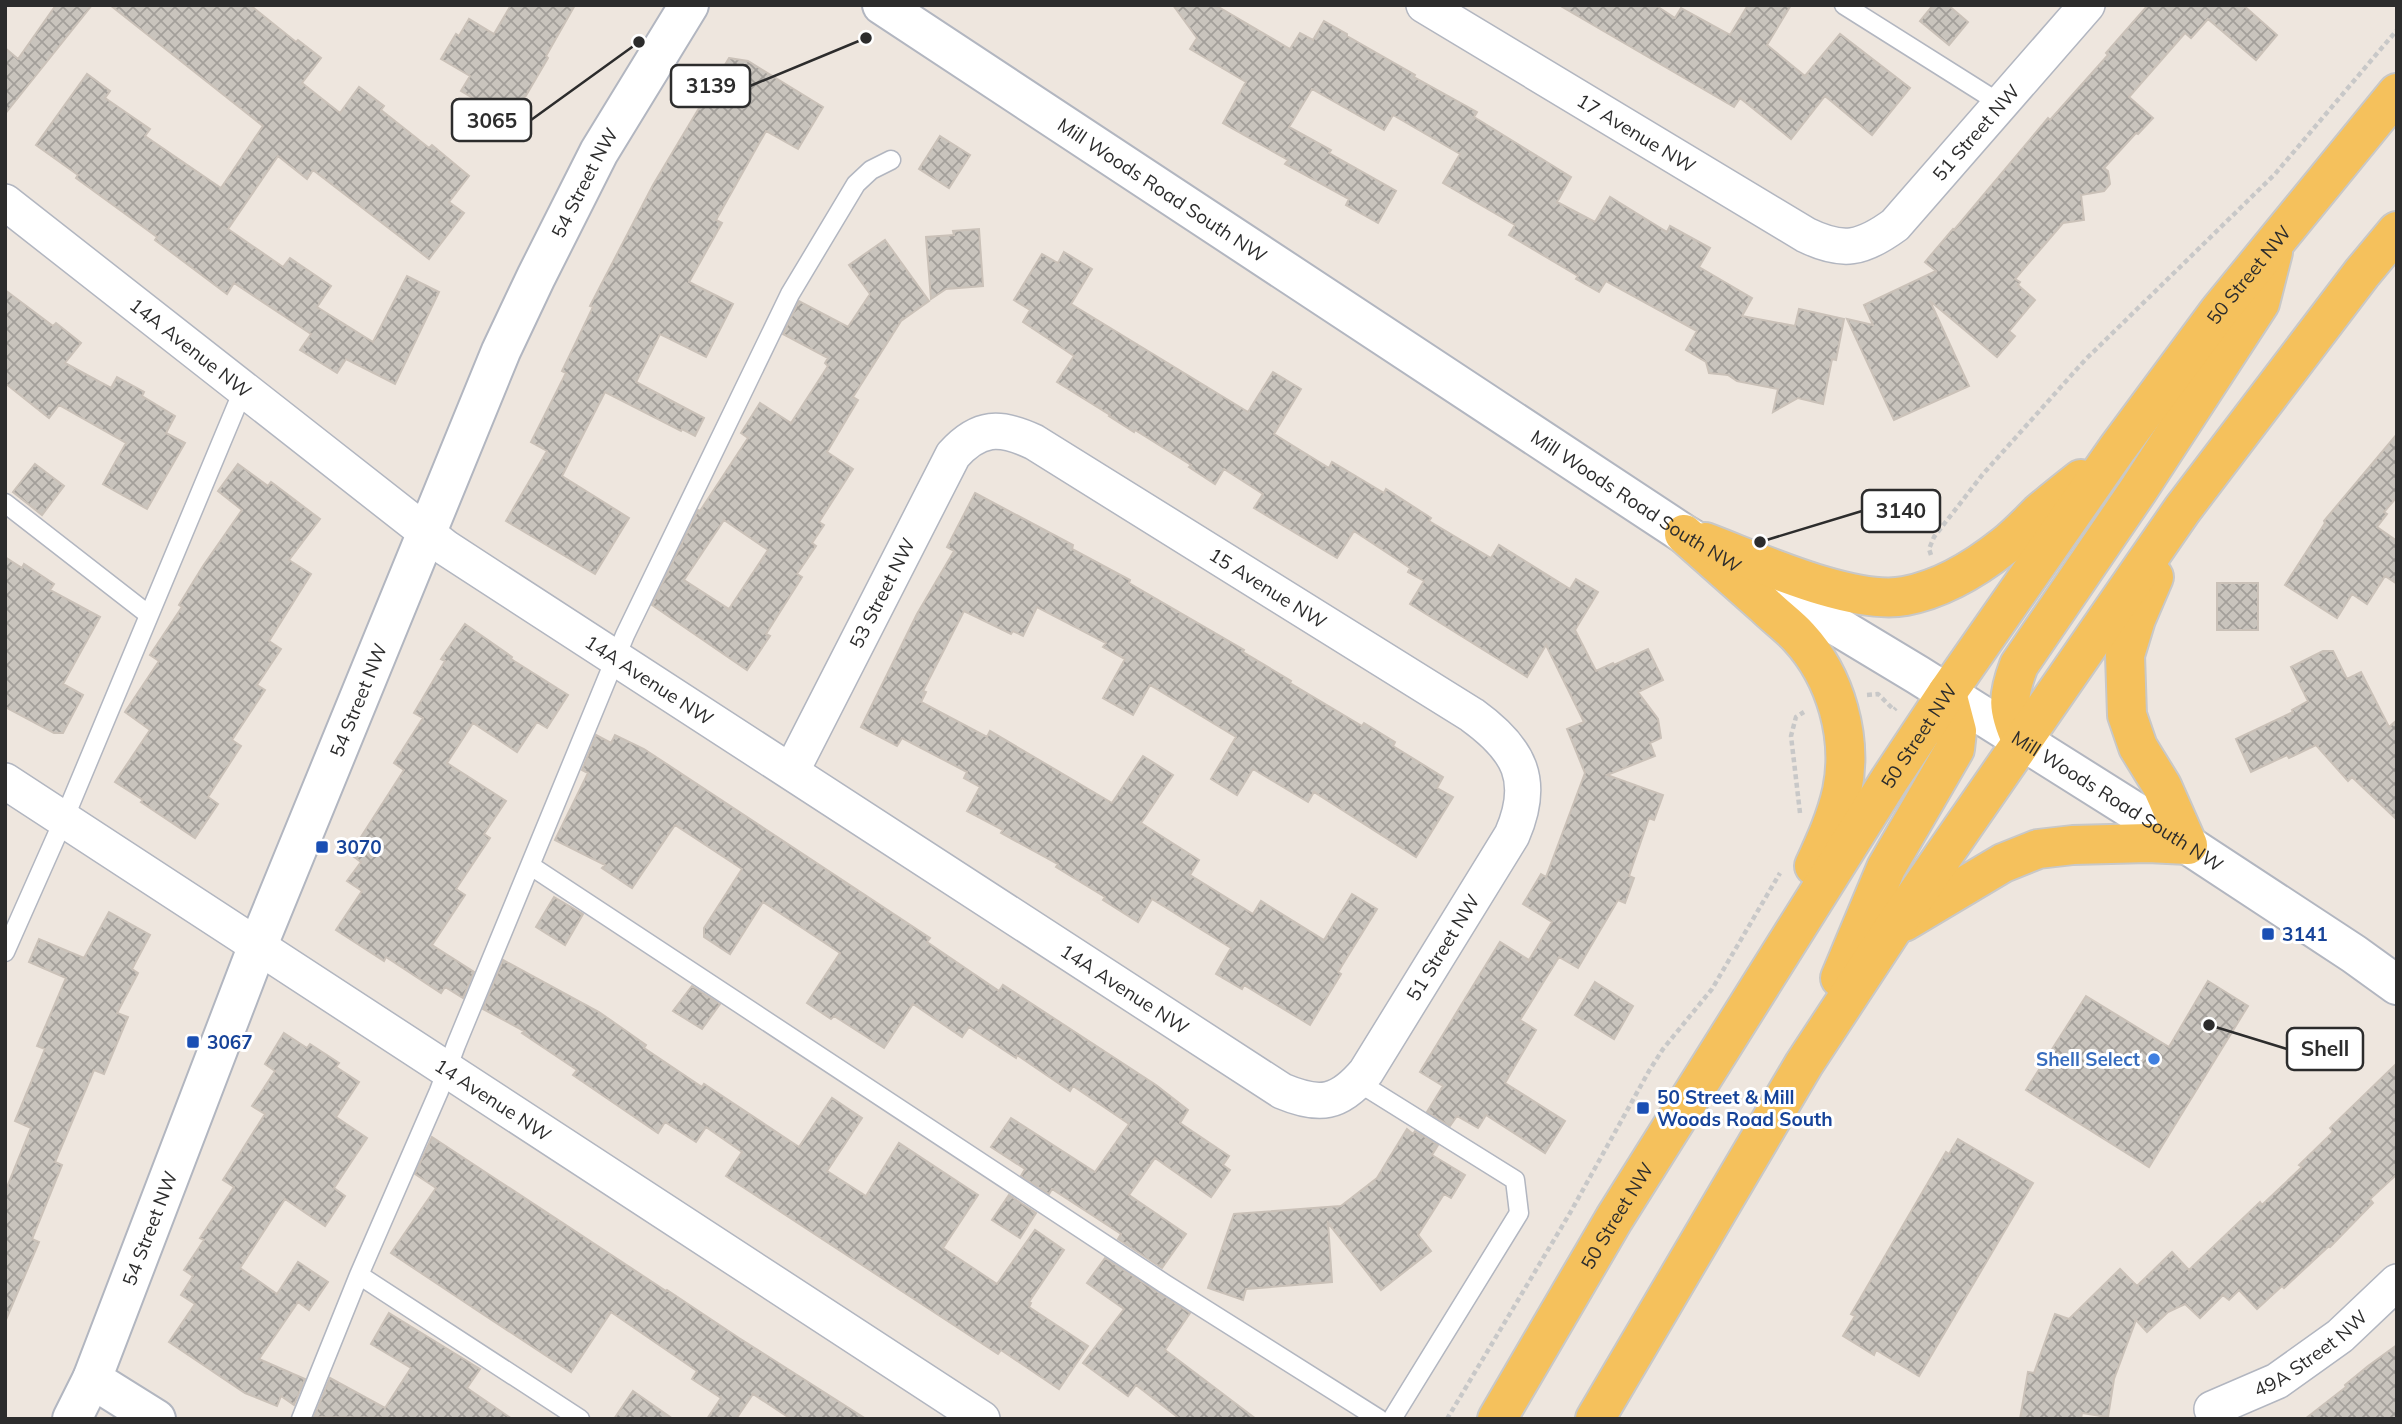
<svg xmlns="http://www.w3.org/2000/svg" width="2402" height="1424" viewBox="0 0 2402 1424" font-family="Mulish,sans-serif">
<style>
.building{fill:url(#building-cross-hatch);stroke:#cac1b8;stroke-width:2;fill-rule:evenodd}
.lines{fill:none;stroke-linecap:round;stroke-linejoin:round}
.lane-casing{stroke:#b2b6c0;stroke-width:21}
.street-casing{stroke:#b2b6c0;stroke-width:38}
.secondary-casing{stroke:#b2b6c0;stroke-width:42}
.primary-casing{stroke:#c8c8c8;stroke-width:42}
.path{stroke:#c8c8c8;stroke-width:4.5;stroke-dasharray:5 3.5;stroke-linecap:butt}
.lane{stroke:#fff;stroke-width:18}
.street{stroke:#fff;stroke-width:35}
.secondary{stroke:#fff;stroke-width:38}
.primary{stroke:#f5c15c;stroke-width:38}
.transit-dot{fill:#1a4fb4;stroke:#fff;stroke-width:2.5}
.shop-dot{fill:#3f7fe0;stroke:#fff;stroke-width:2.5}
.labels{text-anchor:middle;stroke-width:6;stroke-linejoin:round;paint-order:stroke}
.street-label{font-size:19px;fill:#2c2c2c;stroke:#fff}
.transit-label{font-size:19px;font-weight:bold;fill:#164399;stroke:#fff;text-anchor:start}
.shop-label{font-size:19px;font-weight:bold;fill:#366cbe;stroke:#fff;text-anchor:end}
.leader{fill:none;stroke:#2c2c2c;stroke-width:2.5}
.callout-dot{fill:#2c2c2c;stroke:#fff;stroke-width:2.5}
.callout{fill:#fff;stroke:#2c2c2c;stroke-width:2.5}
.callout-label{font-size:21px;text-anchor:middle;font-weight:bold;fill:#2c2c2c}
</style>
<defs>
<pattern id="building-cross-hatch" width="8" height="8" patternUnits="userSpaceOnUse" patternTransform="scale(1.75)"><rect width="8" height="8" fill="#c9c4bd"/><path d="M0 0l8 8M0 8l8-8" fill="none" stroke="#a39f9a"/></pattern>
</defs>
<rect width="100%" height="100%" fill="#eee6de"/>
<path class="building" d="M 56,5 L 92,5 L 5,114 L 5,48 L 18,59 Z
M 110,5 L 250,5 L 296,42 L 298,40 L 321,58 L 302,83 L 340,113 L 359,87 L 384,106 L 381,110 L 429,148 L 432,145 L 469,176 L 449,202 L 464,213 L 429,259 L 313,170 L 307,179 L 278,156 L 228,229 L 283,267 L 290,258 L 331,286 L 317,307 L 373,342 L 407,276 L 439,292 L 395,384 L 346,359 L 337,373 L 300,350 L 311,334 L 234,283 L 227,294 L 155,240 L 157,237 L 76,178 L 78,175 L 36,145 L 87,74 L 110,91 L 105,98 L 150,129 L 145,136 L 221,188 L 263,126 Z
M 511,5 L 575,5 L 546,56 L 548,58 L 511,121 L 461,91 L 470,76 L 441,59 L 456,34 L 459,36 L 469,19 L 494,34 Z
M 1173,5 L 1215,5 L 1290,49 L 1300,33 L 1313,40 L 1324,21 L 1347,34 L 1347,36 L 1415,75 L 1414,77 L 1477,112 L 1474,117 L 1571,177 L 1557,202 L 1595,222 L 1610,197 L 1667,232 L 1670,226 L 1710,248 L 1699,267 L 1752,298 L 1742,316 L 1795,326 L 1799,309 L 1844,319 L 1836,360 L 1832,359 L 1823,404 L 1798,398 L 1773,412 L 1778,389 L 1737,381 L 1728,375 L 1709,373 L 1706,362 L 1686,350 L 1697,331 L 1606,281 L 1599,292 L 1576,279 L 1578,276 L 1509,235 L 1515,225 L 1443,183 L 1460,154 L 1393,115 L 1384,130 L 1312,89 L 1289,127 L 1331,150 L 1329,153 L 1396,191 L 1378,223 L 1346,205 L 1349,199 L 1285,164 L 1288,160 L 1223,123 L 1246,82 L 1190,49 L 1197,38 Z
M 1559,5 L 1655,5 L 1675,18 L 1681,8 L 1730,35 L 1748,5 L 1791,5 L 1767,45 L 1805,76 L 1840,34 L 1910,88 L 1872,135 L 1825,96 L 1791,139 L 1740,98 L 1734,107 Z
M 1933,5 L 1948,5 L 1968,22 L 1949,45 L 1920,21 Z
M 2148,5 L 2243,5 L 2277,35 L 2256,60 L 2208,19 L 2191,38 L 2185,33 L 2129,97 L 2153,118 L 2138,134 L 2136,133 L 2104,168 L 2108,171 L 2110,184 L 2104,191 L 2081,195 L 2084,220 L 2063,223 L 2015,279 L 2020,282 L 2018,285 L 2035,300 L 2009,331 L 2015,336 L 1997,357 L 1930,301 L 1969,386 L 1894,420 L 1847,319 L 1873,325 L 1864,305 L 1936,271 L 1925,262 L 1953,229 L 1954,230 L 2048,118 L 2050,120 L 2108,55 L 2106,53 Z
M 729,58 L 748,61 L 823,107 L 798,149 L 766,131 L 716,220 L 722,223 L 689,282 L 733,304 L 706,357 L 660,334 L 636,382 L 704,418 L 695,436 L 682,429 L 681,431 L 605,392 L 562,476 L 629,518 L 595,574 L 506,521 L 547,451 L 531,442 L 566,373 L 562,371 L 593,307 L 590,306 L 653,185 Z
M 940,136 L 970,155 L 949,188 L 919,169 Z
M 979,229 L 983,286 L 946,289 L 931,299 L 926,237 L 954,235 L 953,231 Z
M 885,240 L 929,301 L 901,321 L 853,397 L 858,400 L 827,452 L 853,469 L 819,522 L 824,525 L 812,543 L 816,546 L 797,574 L 802,577 L 766,634 L 770,636 L 747,670 L 652,605 L 698,510 L 700,511 L 748,438 L 741,433 L 760,403 L 791,423 L 828,366 L 825,363 L 828,358 L 783,334 L 799,301 L 848,327 L 870,294 L 849,265 ZM 724,520 L 768,550 L 729,609 L 684,580 Z
M 1064,252 L 1092,269 L 1071,304 L 1248,412 L 1273,372 L 1301,389 L 1274,434 L 1329,468 L 1332,462 L 1384,493 L 1386,489 L 1431,518 L 1429,521 L 1491,558 L 1499,545 L 1570,589 L 1576,579 L 1598,592 L 1575,630 L 1596,671 L 1613,663 L 1614,665 L 1648,649 L 1663,680 L 1638,692 L 1658,719 L 1661,738 L 1650,743 L 1655,756 L 1607,775 L 1663,795 L 1654,820 L 1649,818 L 1629,876 L 1634,878 L 1625,903 L 1618,900 L 1578,968 L 1559,957 L 1520,1020 L 1536,1030 L 1505,1083 L 1565,1121 L 1545,1153 L 1486,1115 L 1478,1128 L 1457,1116 L 1450,1126 L 1427,1112 L 1443,1086 L 1420,1072 L 1500,942 L 1529,960 L 1552,922 L 1523,904 L 1541,874 L 1546,877 L 1585,773 L 1567,729 L 1584,722 L 1546,645 L 1527,677 L 1410,604 L 1424,581 L 1408,572 L 1410,568 L 1354,531 L 1337,558 L 1254,508 L 1263,494 L 1224,469 L 1215,484 L 1189,467 L 1191,465 L 1135,430 L 1134,432 L 1109,416 L 1110,415 L 1057,382 L 1074,356 L 1023,322 L 1030,310 L 1014,300 L 1042,254 L 1058,263 Z
M 5,290 L 53,326 L 56,323 L 81,343 L 65,363 L 111,388 L 117,377 L 144,392 L 142,396 L 175,416 L 166,433 L 185,443 L 147,509 L 103,484 L 126,443 L 59,405 L 49,418 L 5,383 Z
M 2397,434 L 2397,497 L 2384,512 L 2387,514 L 2377,527 L 2397,541 L 2397,584 L 2385,576 L 2367,604 L 2352,594 L 2337,618 L 2285,585 L 2325,523 L 2324,521 Z
M 35,464 L 64,486 L 42,515 L 13,492 Z
M 238,464 L 268,486 L 271,482 L 320,519 L 289,560 L 311,574 L 269,641 L 281,649 L 257,685 L 265,690 L 232,740 L 241,746 L 208,797 L 218,804 L 195,838 L 141,802 L 143,800 L 115,782 L 150,730 L 125,712 L 159,661 L 150,655 L 182,607 L 179,605 L 203,566 L 242,510 L 218,491 Z
M 975,493 L 1073,545 L 1072,549 L 1130,580 L 1129,583 L 1244,650 L 1243,652 L 1291,681 L 1290,683 L 1362,726 L 1364,723 L 1395,742 L 1393,746 L 1443,777 L 1437,788 L 1453,797 L 1416,857 L 1314,792 L 1308,802 L 1253,769 L 1237,795 L 1211,779 L 1236,737 L 1150,685 L 1133,715 L 1103,698 L 1125,659 L 1103,647 L 1106,643 L 1037,607 L 1023,636 L 1013,631 L 1011,634 L 964,611 L 923,691 L 926,692 L 921,702 L 987,737 L 990,731 L 1112,803 L 1143,756 L 1173,775 L 1141,823 L 1199,860 L 1190,875 L 1253,914 L 1261,901 L 1324,940 L 1352,894 L 1377,909 L 1338,972 L 1341,974 L 1310,1025 L 1244,985 L 1242,989 L 1216,974 L 1231,948 L 1152,899 L 1138,922 L 1103,900 L 1105,897 L 1056,867 L 1058,864 L 1001,833 L 1003,830 L 967,811 L 980,787 L 964,778 L 967,772 L 902,738 L 897,746 L 861,727 L 917,614 L 954,551 L 947,547 Z
M 5,557 L 22,568 L 24,564 L 54,584 L 50,590 L 100,617 L 63,684 L 83,695 L 63,733 L 54,733 L 5,707 Z
M 2217,583 L 2258,583 L 2258,630 L 2217,630 Z
M 465,624 L 512,657 L 511,659 L 568,695 L 547,728 L 537,722 L 517,752 L 473,723 L 447,763 L 506,801 L 484,834 L 490,838 L 456,889 L 465,895 L 432,945 L 474,972 L 463,998 L 445,987 L 441,993 L 386,957 L 384,961 L 336,930 L 362,891 L 347,881 L 361,862 L 350,854 L 404,770 L 394,763 L 423,718 L 414,713 L 445,661 L 441,659 Z
M 2323,651 L 2333,651 L 2347,679 L 2361,672 L 2389,727 L 2397,720 L 2397,820 L 2352,777 L 2348,781 L 2316,745 L 2289,758 L 2287,755 L 2251,772 L 2236,739 L 2293,712 L 2292,710 L 2308,701 L 2291,667 Z
M 596,735 L 611,743 L 615,735 L 644,749 L 930,938 L 927,942 L 999,991 L 1003,985 L 1156,1085 L 1188,1110 L 1180,1123 L 1229,1156 L 1223,1165 L 1230,1170 L 1211,1197 L 1155,1158 L 1129,1195 L 1186,1234 L 1162,1268 L 1118,1239 L 1121,1234 L 1052,1189 L 1049,1194 L 1021,1176 L 1025,1169 L 991,1147 L 1011,1118 L 1095,1172 L 1129,1124 L 1073,1086 L 1070,1091 L 1017,1055 L 1016,1058 L 969,1027 L 962,1037 L 913,1004 L 884,1048 L 834,1016 L 831,1019 L 807,1003 L 840,953 L 763,902 L 730,954 L 704,937 L 704,928 L 742,869 L 675,825 L 632,888 L 602,868 L 605,865 L 555,840 L 588,773 L 582,770 Z
M 554,897 L 583,914 L 565,945 L 536,927 Z
M 109,912 L 150,935 L 132,969 L 138,973 L 117,1013 L 128,1017 L 104,1074 L 94,1070 L 55,1162 L 62,1165 L 32,1239 L 39,1242 L 5,1322 L 5,1192 L 31,1128 L 15,1121 L 45,1049 L 37,1046 L 66,978 L 29,962 L 39,939 L 84,958 Z
M 503,960 L 599,1012 L 646,1045 L 644,1048 L 702,1087 L 704,1084 L 799,1147 L 832,1098 L 862,1118 L 827,1171 L 866,1196 L 899,1143 L 978,1195 L 943,1248 L 997,1284 L 1035,1230 L 1064,1250 L 1029,1302 L 1031,1303 L 1029,1307 L 1088,1346 L 1059,1389 L 1001,1350 L 998,1354 L 726,1176 L 742,1152 L 706,1127 L 696,1142 L 665,1122 L 658,1133 L 573,1075 L 577,1070 L 522,1033 L 524,1031 L 483,1009 Z
M 2208,981 L 2248,1006 L 2149,1167 L 2026,1090 L 2086,996 L 2169,1047 Z
M 1595,982 L 1633,1006 L 1614,1039 L 1575,1015 Z
M 692,986 L 720,1004 L 702,1029 L 673,1011 Z
M 284,1033 L 307,1048 L 310,1044 L 339,1063 L 336,1067 L 359,1082 L 336,1117 L 367,1138 L 334,1188 L 345,1196 L 325,1226 L 285,1199 L 240,1268 L 277,1294 L 298,1262 L 328,1282 L 309,1310 L 298,1302 L 259,1359 L 305,1379 L 294,1405 L 281,1396 L 277,1406 L 245,1393 L 169,1342 L 195,1304 L 181,1295 L 193,1276 L 184,1270 L 204,1240 L 200,1238 L 234,1187 L 223,1180 L 265,1114 L 252,1106 L 275,1071 L 265,1064 Z
M 2397,1063 L 2397,1174 L 2370,1199 L 2373,1203 L 2330,1247 L 2329,1246 L 2284,1288 L 2282,1286 L 2257,1309 L 2239,1290 L 2229,1300 L 2223,1295 L 2200,1318 L 2185,1304 L 2168,1312 L 2147,1332 L 2136,1320 L 2114,1379 L 2108,1417 L 2082,1413 L 2081,1419 L 2020,1419 L 2028,1372 L 2034,1373 L 2055,1314 L 2069,1319 L 2120,1269 L 2137,1286 L 2172,1252 L 2189,1270 L 2260,1202 L 2262,1205 L 2302,1167 L 2299,1165 L 2333,1132 L 2330,1128 Z
M 1407,1129 L 1413,1134 L 1415,1131 L 1438,1145 L 1432,1155 L 1465,1175 L 1451,1198 L 1444,1194 L 1418,1235 L 1431,1251 L 1381,1290 L 1328,1223 L 1332,1282 L 1246,1289 L 1243,1300 L 1208,1288 L 1234,1214 L 1341,1206 L 1377,1178 Z
M 432,1137 L 666,1291 L 667,1290 L 739,1338 L 866,1419 L 791,1419 L 753,1394 L 736,1419 L 707,1419 L 721,1398 L 692,1379 L 697,1371 L 611,1312 L 571,1372 L 478,1311 L 391,1253 L 436,1188 L 415,1174 Z
M 1958,1139 L 2033,1183 L 1919,1376 L 1876,1350 L 1874,1355 L 1843,1336 L 1855,1316 L 1851,1314 L 1946,1152 L 1949,1154 Z
M 1009,1195 L 1036,1213 L 1020,1238 L 992,1220 Z
M 1105,1258 L 1190,1313 L 1165,1350 L 1256,1419 L 1180,1419 L 1136,1385 L 1128,1396 L 1083,1363 L 1124,1309 L 1087,1283 Z
M 389,1313 L 480,1369 L 467,1388 L 512,1419 L 314,1417 L 330,1378 L 385,1408 L 411,1368 L 371,1344 Z
M 2397,1345 L 2397,1419 L 2305,1419 L 2346,1387 L 2345,1385 L 2368,1366 Z
M 633,1391 L 673,1419 L 614,1419 Z"/>
<g class="lines">
<defs>
<path id="lane" d="M 1844,5 L 2001,104
M 5,503 L 149,615
M 531,866 L 1165,1284 L 1379,1419
M 5,952 L 64,819 L 244,388
M 1358,1082 L 1515,1180 L 1519,1213 L 1392,1419
M 359,1275 L 580,1419
M 301,1419 L 359,1275 L 439,1091 L 456,1045 L 625,635 L 790,294 L 856,184 L 871,170 L 891,160"/>
<g id="street">
<path id="s1" d="M 1424,5 L 1806,235 C 1843,253 1862,249 1895,225 L 2087,5"/>
<path id="s2" d="M 5,202 L 446,548 L 1282,1091 C 1320,1107 1339,1104 1366,1072 L 1512,835 C 1536,780 1519,749 1472,715 L 1034,442 C 1000,426 979,426 953,455 L 791,772"/>
<path id="s3" d="M 5,781 L 982,1419"/>
<path id="s4" d="M 2212,1409 L 2277,1381 L 2340,1336 L 2397,1282"/>
</g>
<g id="secondary">
<path id="s5" d="M 882,5 L 1684,534 L 1918,675 L 2188,845 L 2354,954 L 2397,985"/>
<path d="M 92,1379 L 156,1419"/>
<path id="s6" d="M 72,1419 L 92,1379 L 258,945 L 501,351 L 536,277 L 599,152 L 689,5"/>
</g>
<g id="primary">
<path d="M 1684,534 C 1711,558 1737,581 1764,605 C 1775,616 1789,626 1799,637 C 1836,677 1853,738 1842,791 C 1836,818 1825,842 1814,866"/>
<path d="M 1705,542 C 1756,561 1852,606 1905,596 C 1942,589 1975,569 2004,546 C 2017,536 2028,524 2039,513 C 2053,501 2067,490 2081,479"/>
<path d="M 2021,740 C 2007,709 2007,697 2019,665 L 2139,489 L 2260,303 L 2273,252"/>
<path d="M 1904,922 L 2003,863 L 2038,849 L 2073,845 L 2148,843 L 2188,845 L 2162,786 L 2138,747 L 2127,715 L 2125,655 L 2136,619 L 2154,577"/>
<path d="M 1840,978 L 1886,868 L 1955,749 L 1957,731 L 1947,693"/>
<path id="s7" d="M 1497,1419 L 1614,1219 L 1890,779 L 1947,693 L 2117,449 L 2219,311 L 2397,93"/>
<path d="M 1595,1419 L 1804,1064 L 1894,927 L 2182,510 L 2362,273 L 2397,231"/>
</g>
</defs>
<use href="#lane" class="lane-casing"/>
<use href="#street" class="street-casing"/>
<use href="#secondary" class="secondary-casing"/>
<use href="#primary" class="primary-casing"/>
<path class="path" d="M 1931,555 L 1929,549 L 1934,537 L 1983,474 L 2085,360 L 2275,174 L 2397,30
M 1867,695 L 1878,694 L 1894,710 L 1896,708
M 1800,813 L 1791,736 L 1796,717 L 1804,712
M 1447,1419 L 1570,1213 L 1649,1071 L 1663,1049 L 1712,989 L 1780,873"/>
<use href="#lane" class="lane"/>
<use href="#street" class="street"/>
<use href="#secondary" class="secondary"/>
<use href="#primary" class="primary"/>
</g>
<g class="transit-dot">
<rect x="315" y="840" width="14" height="14" rx="3.5"/>
<rect x="2261" y="927" width="14" height="14" rx="3.5"/>
<rect x="186" y="1035" width="14" height="14" rx="3.5"/>
<rect x="1636" y="1101" width="14" height="14" rx="3.5"/>
</g>
<circle class="shop-dot" cx="2154" cy="1059" r="7"/>
<g class="labels">
<g class="street-label">
<text dy="7" stroke="none"><textPath href="#s1" startOffset="248">17 Avenue NW</textPath></text>
<text dy="7" stroke="none"><textPath href="#s1" startOffset="665">51 Street NW</textPath></text>
<text dy="7" stroke="none"><textPath href="#s6" startOffset="1339">54 Street NW</textPath></text>
<text dy="7" stroke="none"><textPath href="#s5" startOffset="336">Mill Woods Road South NW</textPath></text>
<text dy="7" stroke="none"><textPath href="#s7" startOffset="1370">50 Street NW</textPath></text>
<text dy="7" stroke="none"><textPath href="#s2" startOffset="236">14A Avenue NW</textPath></text>
<text dy="7" stroke="none"><textPath href="#s5" startOffset="903">Mill Woods Road South NW</textPath></text>
<text transform="translate(1268 588) rotate(32)" y="7">15 Avenue NW</text>
<text transform="translate(882 593) rotate(-63)" y="7">53 Street NW</text>
<text dy="7" stroke="none"><textPath href="#s2" startOffset="803">14A Avenue NW</textPath></text>
<text dy="7" stroke="none"><textPath href="#s6" startOffset="774">54 Street NW</textPath></text>
<text dy="7" stroke="none"><textPath href="#s7" startOffset="803">50 Street NW</textPath></text>
<text dy="7" stroke="none"><textPath href="#s5" startOffset="1470">Mill Woods Road South NW</textPath></text>
<text dy="7" stroke="none"><textPath href="#s2" startOffset="1799">51 Street NW</textPath></text>
<text dy="7" stroke="none"><textPath href="#s2" startOffset="1370">14A Avenue NW</textPath></text>
<text dy="7" stroke="none"><textPath href="#s3" startOffset="583">14 Avenue NW</textPath></text>
<text dy="7" stroke="none"><textPath href="#s7" startOffset="236">50 Street NW</textPath></text>
<text dy="7" stroke="none"><textPath href="#s6" startOffset="206">54 Street NW</textPath></text>
<text dy="7" stroke="none"><textPath href="#s4" startOffset="114">49A Street NW</textPath></text>
</g>
<g class="transit-label">
<text x="336" y="854">3070</text>
<text x="2282" y="941">3141</text>
<text x="207" y="1049">3067</text>
<text x="1657" y="1104">50 Street &amp; Mill<tspan x="1657" dy="22">Woods Road South</tspan></text>
</g>
<g class="shop-label">
<text x="2140" y="1066">Shell Select</text>
</g>
</g>
<path class="leader" d="M866 38L750 86M639 42L531 120M1760 542L1862 511M2209 1025L2287 1049"/>
<g class="callout-dot">
<circle cx="866" cy="38" r="7"/>
<circle cx="639" cy="42" r="7"/>
<circle cx="1760" cy="542" r="7"/>
<circle cx="2209" cy="1025" r="7"/>
</g>
<g class="callout">
<rect x="671" y="65" width="79" height="42" rx="7"/>
<rect x="452" y="99" width="79" height="42" rx="7"/>
<rect x="1862" y="490" width="78" height="42" rx="7"/>
<rect x="2287" y="1028" width="76" height="42" rx="7"/>
</g>
<g class="callout-label">
<text x="711" y="93">3139</text>
<text x="492" y="128">3065</text>
<text x="1901" y="518">3140</text>
<text x="2325" y="1056">Shell</text>
</g>
<rect width="2402" height="1424" fill="none" stroke="#2c2c2c" stroke-width="14"/>
</svg>
